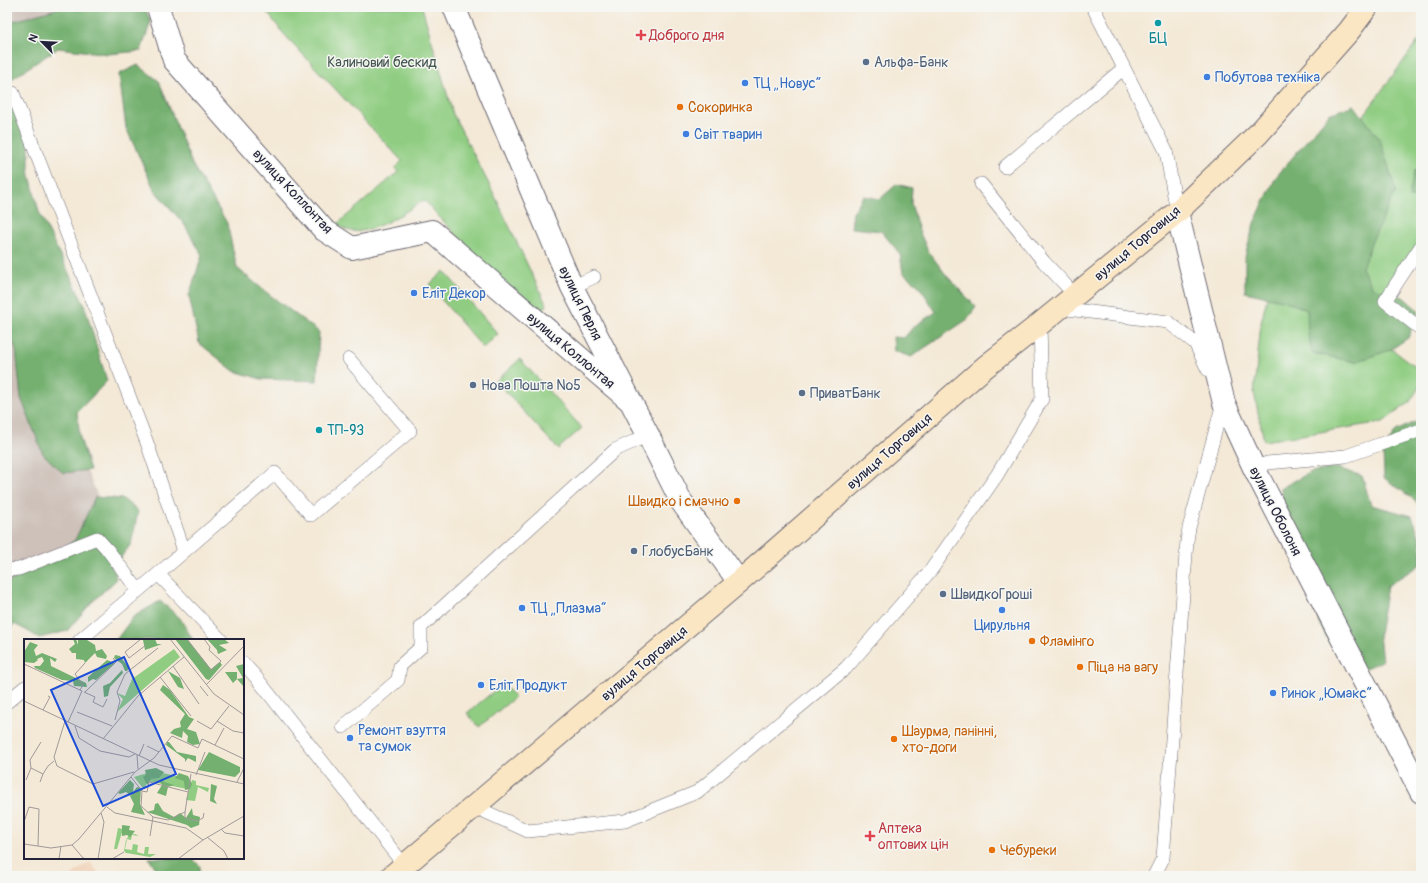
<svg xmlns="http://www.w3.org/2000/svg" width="1428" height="883" viewBox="0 0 1428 883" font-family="Pangolin,sans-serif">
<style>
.built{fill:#f1d5bd}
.industrial{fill:#cec1ba}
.green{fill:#90cd82;stroke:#59785e}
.forest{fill:#74b070;stroke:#4b6956}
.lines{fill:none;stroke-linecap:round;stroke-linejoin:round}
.lane-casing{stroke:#6c6872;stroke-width:14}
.street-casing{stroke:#6c6872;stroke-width:24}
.secondary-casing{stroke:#6c6872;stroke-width:24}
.lane{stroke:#fff;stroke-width:13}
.street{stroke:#fff;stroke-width:22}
.secondary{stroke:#fbe6c4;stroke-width:22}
.culture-dot{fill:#0f9aa8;stroke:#f6f6f2;stroke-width:1.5}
.health-dot{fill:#e0444e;stroke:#f6f6f2;stroke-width:1.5}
.service-dot{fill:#5c6f8a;stroke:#f6f6f2;stroke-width:1.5}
.shop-dot{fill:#3f7fe0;stroke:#f6f6f2;stroke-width:1.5}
.food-dot{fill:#e8710a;stroke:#f6f6f2;stroke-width:1.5}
.labels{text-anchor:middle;stroke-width:3;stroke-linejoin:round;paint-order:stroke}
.health-label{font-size:14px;fill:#be3a42;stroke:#f6f6f2;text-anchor:start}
.culture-label{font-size:14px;fill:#0d838f;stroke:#f6f6f2}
.park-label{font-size:14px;fill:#435550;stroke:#f6f6f2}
.service-label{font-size:14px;fill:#4e5e75;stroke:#f6f6f2;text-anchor:start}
.shop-label{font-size:14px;fill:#366cbe;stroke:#f6f6f2;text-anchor:start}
.food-label{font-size:14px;fill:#c56008;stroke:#f6f6f2;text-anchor:start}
.street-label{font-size:14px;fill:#22223b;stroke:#f6f6f2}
.inset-road{fill:none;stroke:#a09999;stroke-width:1}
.view{fill:#1d4ed8;fill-opacity:0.15;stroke:#1d4ed8;stroke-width:2}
.inset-edge{fill:none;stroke:#22223b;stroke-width:2}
</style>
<rect width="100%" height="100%" fill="#f6f6f2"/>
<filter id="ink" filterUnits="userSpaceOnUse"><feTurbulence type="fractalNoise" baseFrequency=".025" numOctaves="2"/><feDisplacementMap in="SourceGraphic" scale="8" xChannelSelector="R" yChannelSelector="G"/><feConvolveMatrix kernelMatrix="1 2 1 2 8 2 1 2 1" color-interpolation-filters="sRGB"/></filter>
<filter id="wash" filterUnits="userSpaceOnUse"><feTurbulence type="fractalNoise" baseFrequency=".012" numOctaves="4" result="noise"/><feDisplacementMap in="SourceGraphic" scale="16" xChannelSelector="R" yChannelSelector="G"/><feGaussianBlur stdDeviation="0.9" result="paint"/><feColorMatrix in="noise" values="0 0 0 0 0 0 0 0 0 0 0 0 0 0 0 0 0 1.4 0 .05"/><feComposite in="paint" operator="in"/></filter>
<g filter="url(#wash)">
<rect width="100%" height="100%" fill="#f4e9d7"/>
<path class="built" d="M 90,862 L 101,876 L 70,876 Z"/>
<path class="industrial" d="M 7,7 L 80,7 L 7,28 Z
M 7,287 L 118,543 L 7,599 Z"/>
<path class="green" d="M 263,7 L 422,7 L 453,114 L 493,192 L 547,306 L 529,316 L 424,200 C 407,211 368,238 347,230 C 344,229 340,226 336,225 L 398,172 L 395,168 L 402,161 L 283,33 Z
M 1421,37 L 1421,246 L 1364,328 L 1421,371 L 1421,385 L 1409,403 L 1383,422 L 1264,441 L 1254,393 L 1261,323 L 1276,260 L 1297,207 Z
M 444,271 L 498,334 L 483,348 L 429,285 Z
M 520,359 L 582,428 L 558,449 L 496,381 Z
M 503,684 L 515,697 L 479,727 L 467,713 Z"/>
<path class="forest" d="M 63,7 L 144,7 L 151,21 L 141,51 L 108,54 L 58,48 L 7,82 L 7,23 Z
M 138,65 L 159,81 L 192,164 L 227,223 L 237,268 L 266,292 L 319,332 L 317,381 L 261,379 L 234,371 L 199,343 L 189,296 L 202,255 L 184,224 L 155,191 L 126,128 L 119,74 Z
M 1354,105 L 1380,140 L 1396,191 L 1372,241 L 1362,268 L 1373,288 L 1403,297 L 1419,311 L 1408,338 L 1390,350 L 1355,362 L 1312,353 L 1308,334 L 1307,310 L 1286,301 L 1245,292 L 1245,257 L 1254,223 L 1276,177 L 1329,114 Z
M 17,109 L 29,141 L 29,171 L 39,212 L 84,304 L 107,381 L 77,412 L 80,438 L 90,470 L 63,473 L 43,454 L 21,398 L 16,350 L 7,325 L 7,110 Z
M 1421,164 L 1421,198 L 1409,197 L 1414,172 Z
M 897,184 L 912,188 L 911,203 L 919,231 L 928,251 L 947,276 L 976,307 L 968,319 L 911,357 L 894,351 L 893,337 L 904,338 L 914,326 L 936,312 L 919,286 L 903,273 L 900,254 L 881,231 L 851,228 L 853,213 L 863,196 L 880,199 Z
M 1415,422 L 1421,423 L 1421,509 L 1415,500 L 1384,478 L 1383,451 L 1396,431 Z
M 1337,468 L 1362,476 L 1371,505 L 1412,516 L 1421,541 L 1421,564 L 1387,586 L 1379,635 L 1382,661 L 1360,671 L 1355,664 L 1331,645 L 1318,621 L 1320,585 L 1287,525 L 1281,488 L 1311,472 Z
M 95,497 L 123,499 L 138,511 L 131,544 L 114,567 L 116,580 L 92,602 L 67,631 L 39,638 L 26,630 L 14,624 L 7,633 L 7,583 L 50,559 L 75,540 Z
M 160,601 L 180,618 L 193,640 L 116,640 L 133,617 Z
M 149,858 L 192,858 L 200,866 L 199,876 L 161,876 Z"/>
</g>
<g filter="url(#ink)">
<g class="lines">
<defs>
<path id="lane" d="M 1093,7 L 1166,151 L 1177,212
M 7,96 L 13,93 L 146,440 L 184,551
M 1005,167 L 1124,68
M 981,184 L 1044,262 L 1075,295
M 1421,246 L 1385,301 L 1421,329
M 572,287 L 594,277
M 1060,308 L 1168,322 L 1195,343 L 1208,370
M 1254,468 L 1267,463 L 1346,456 L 1421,430
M 7,570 L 19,569 L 97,538 L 107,549 L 138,590
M 158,574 L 275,473 L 311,515 L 410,431 L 349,359
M 80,640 L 158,574 L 221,640
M 243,663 L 255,676 L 404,865
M 7,702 L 25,687
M 343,727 L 398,680 L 400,666 L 421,647 L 421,627 L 615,450 L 648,435
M 475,807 L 528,831 L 625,821 L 697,792 L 846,668 L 931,570 L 997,475 L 1042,399 L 1040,324
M 1154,876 L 1163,858 L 1187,541 L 1189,528 L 1223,403"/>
<path id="street" d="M 158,7 L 174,60 L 324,230 L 352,248 L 432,231 L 629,400
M 454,7 L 572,287 L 648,435 L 681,501 L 739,582
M 1177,212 L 1224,403 L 1254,468 L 1421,792"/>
<path id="secondary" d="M 392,876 L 739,582 L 985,367 L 1040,324 L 1177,212 L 1259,133 L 1349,31 L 1367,7"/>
</defs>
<use href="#lane" class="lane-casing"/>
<use href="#street" class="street-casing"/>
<use href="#secondary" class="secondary-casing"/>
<use href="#lane" class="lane"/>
<use href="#street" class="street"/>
<use href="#secondary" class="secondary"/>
</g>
</g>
<g class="culture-dot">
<circle cx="1158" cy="23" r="4"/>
<circle cx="319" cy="430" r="4"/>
</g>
<g class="health-dot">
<path d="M639 29h4v4h4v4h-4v4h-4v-4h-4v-4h4z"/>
<path d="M868 830h4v4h4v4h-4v4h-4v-4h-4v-4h4z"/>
</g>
<g class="service-dot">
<circle cx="866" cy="62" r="4"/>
<circle cx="473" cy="385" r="4"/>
<circle cx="802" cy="393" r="4"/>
<circle cx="634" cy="551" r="4"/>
<circle cx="943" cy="594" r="4"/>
</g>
<g class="shop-dot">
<circle cx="1207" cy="77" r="4"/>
<circle cx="745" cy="83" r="4"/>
<circle cx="686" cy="134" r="4"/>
<circle cx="414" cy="293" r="4"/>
<circle cx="522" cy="608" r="4"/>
<circle cx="1002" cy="610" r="4"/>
<circle cx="481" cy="685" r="4"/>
<circle cx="1273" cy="693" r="4"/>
<circle cx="350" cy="738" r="4"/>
</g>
<g class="food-dot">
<circle cx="680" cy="107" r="4"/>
<circle cx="737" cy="501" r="4"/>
<circle cx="1032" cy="641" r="4"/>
<circle cx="1080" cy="667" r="4"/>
<circle cx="894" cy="739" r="4"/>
<circle cx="992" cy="850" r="4"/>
</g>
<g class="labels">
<g class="health-label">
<text x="649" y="40">Доброго дня</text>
<text x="878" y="833">Аптека<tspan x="878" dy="16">оптових цін</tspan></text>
</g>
<g class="culture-label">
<text x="1158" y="43">БЦ</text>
<text x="327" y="435" text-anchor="start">ТП-93</text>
</g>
<g class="park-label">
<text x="382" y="67">Калиновий бескид</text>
</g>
<g class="service-label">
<text x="874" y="67">Альфа-Банк</text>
<text x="481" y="390">Нова Пошта №5</text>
<text x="810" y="398">ПриватБанк</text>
<text x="642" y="556">ГлобусБанк</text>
<text x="951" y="599">ШвидкоГроші</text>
</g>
<g class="shop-label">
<text x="1215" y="82">Побутова техніка</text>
<text x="753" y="88">ТЦ „Новус“</text>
<text x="694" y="139">Світ тварин</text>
<text x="422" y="298">Еліт Декор</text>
<text x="530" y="613">ТЦ „Плазма“</text>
<text x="1002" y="630" text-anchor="middle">Цирульня</text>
<text x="489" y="690">Еліт Продукт</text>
<text x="1281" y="698">Ринок „Юмакс“</text>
<text x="358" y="735">Ремонт взуття<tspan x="358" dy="16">та сумок</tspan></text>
</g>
<g class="food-label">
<text x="688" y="112">Сокоринка</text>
<text x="729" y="506" text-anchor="end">Швидко і смачно</text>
<text x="1040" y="646">Фламінго</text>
<text x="1088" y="672">Піца на вагу</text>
<text x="902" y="736">Шаурма, панінні,<tspan x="902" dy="16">хто-доги</tspan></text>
<text x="1000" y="855">Чебуреки</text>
</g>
<g class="street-label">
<text transform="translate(293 191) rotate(47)" y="5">вулиця Коллонтая</text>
<text transform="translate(1137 243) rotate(-40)" y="5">вулиця Торговиця</text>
<text transform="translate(581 303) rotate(64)" y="5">вулиця Перля</text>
<text transform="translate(571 350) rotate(40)" y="5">вулиця Коллонтая</text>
<text transform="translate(889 451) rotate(-41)" y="5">вулиця Торговиця</text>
<text transform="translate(1276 511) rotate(63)" y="5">вулиця Оболоня</text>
<text transform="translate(644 663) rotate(-40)" y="5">вулиця Торговиця</text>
</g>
</g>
<g transform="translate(24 639)">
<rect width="220" height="220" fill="#f4e9d7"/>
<path d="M 150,10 L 156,18 L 93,73 L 99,60 L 93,54 L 101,57 L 108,40 ZM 130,132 L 165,140 L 163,150 L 123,142 L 121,149 L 118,148 L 110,138 ZM 168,141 L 172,142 L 172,146 L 185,149 L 184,153 L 174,148 L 171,162 L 162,161 ZM 94,189 L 99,190 L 93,210 L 90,210 ZM 111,195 L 115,197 L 108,196 L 107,201 L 103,200 L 101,210 L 108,211 L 109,205 L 114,206 L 113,213 L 120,215 L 121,208 L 125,208 L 124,215 L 132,215 L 126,218 L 102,214 L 100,212 L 102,201 L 105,196 Z" fill="#90cd82"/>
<path d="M 49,0 L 52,0 L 54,6 L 54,0 L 63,1 L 71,6 L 72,12 L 78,10 L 83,17 L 82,20 L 73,18 L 71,14 L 61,24 L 60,21 L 52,20 L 52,14 L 48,14 L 45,10 L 51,5 ZM 131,0 L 133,5 L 138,5 L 121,11 L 119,1 ZM 151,0 L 163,0 L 187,30 L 196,23 L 198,26 L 185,41 L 182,40 ZM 183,0 L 200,0 L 205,4 L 195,6 L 203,11 L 194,15 L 193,11 ZM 6,3 L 14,6 L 10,11 L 12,17 L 18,14 L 33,20 L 31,23 L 26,19 L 27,27 L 62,44 L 63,48 L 50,47 L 49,42 L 38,41 L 11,29 L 10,27 L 16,27 L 20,22 L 18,18 L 13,20 L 14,21 L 10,24 L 0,23 L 0,13 ZM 91,16 L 96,17 L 105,29 L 103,32 L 101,32 L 98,25 L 90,19 ZM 83,21 L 91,24 L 72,41 L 69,40 L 64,43 L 64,38 ZM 220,25 L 220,48 L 213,40 L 209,44 L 201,33 L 213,33 L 213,40 L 219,39 L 212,27 ZM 98,31 L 99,34 L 86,48 L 84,57 L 80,58 L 79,47 L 86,44 ZM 144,32 L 156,39 L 160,50 L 154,48 ZM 139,46 L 146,51 L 165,78 L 170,80 L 163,90 L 172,93 L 176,105 L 169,106 L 163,103 L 164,97 L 159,92 L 158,99 L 146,94 L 150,90 L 157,88 L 156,83 L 161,75 L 136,51 ZM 143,103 L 145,103 L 153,113 L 172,117 L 172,123 L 164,119 L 161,123 L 161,120 L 142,106 ZM 185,113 L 216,128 L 216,133 L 211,138 L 174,131 ZM 132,129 L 140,133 L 135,139 L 127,140 L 123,146 L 119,138 L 122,136 L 121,131 ZM 155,134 L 164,137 L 168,145 L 166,150 L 161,151 L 160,142 L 151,139 ZM 106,141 L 110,145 L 109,153 L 106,156 L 102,153 L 96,155 L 94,154 ZM 135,141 L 150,146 L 144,148 L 142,157 L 133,154 L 138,146 ZM 187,145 L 193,147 L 190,160 L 193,165 L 186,162 ZM 113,148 L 117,149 L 116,165 L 121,176 L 107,173 L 110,165 L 106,157 ZM 134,164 L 139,172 L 150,178 L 156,174 L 162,179 L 168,169 L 169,176 L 176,178 L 175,186 L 167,189 L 163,186 L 123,173 L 130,171 L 131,165 ZM 98,186 L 106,187 L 105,191 L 111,192 L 106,198 L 103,196 L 98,197 Z" fill="#74b070"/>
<path class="inset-road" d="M 117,0 L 101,13 L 105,19 L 122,6M 146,0 L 190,55 L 220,76M 163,0 L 187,31 L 197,22M 180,0 L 186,8 L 185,11 L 197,22M 0,25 L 58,52 L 44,83M 149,27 L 175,65M 136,38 L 167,77M 182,46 L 220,7M 176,47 L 184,57M 56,51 L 59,46 L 51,35 L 61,24M 60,53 L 71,58 L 69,63 L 79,68 L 83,60M 61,53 L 92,23 L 89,19M 0,62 L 135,126 L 220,145M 19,71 L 26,58 L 24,57M 53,73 L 88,87M 91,81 L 96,62 L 93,53 L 101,35 L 134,9M 41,82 L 30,118 L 33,127 L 69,145 L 110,133M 173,82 L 187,90 L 205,67M 193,82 L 209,92 L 220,94M 51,87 L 55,99 L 76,112 L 105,118 L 111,115M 79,100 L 114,57 L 160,18M 191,106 L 200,89M 123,107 L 135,113M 113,116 L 114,130M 115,117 L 120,105M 7,129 L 6,121 L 17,103M 19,135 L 24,127 L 30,122M 172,136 L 181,113M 107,138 L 118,152 L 117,167 L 129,178M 2,141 L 7,129 L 19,135 L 16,143M 213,143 L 220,129M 118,152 L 123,153 L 125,143 L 164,153M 83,168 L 91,174 L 162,189 L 179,201M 161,173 L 161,179 L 173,182 L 179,179 L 180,174M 0,183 L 5,168 L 15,170 L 14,207M 197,190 L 201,194 L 220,197M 126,197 L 129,178 L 144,181 L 161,173 L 167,135M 183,198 L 200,212 L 204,220M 0,205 L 27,209 L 48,206 L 55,200 L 111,133 L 130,119 L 148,97 L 174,109 L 178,100 L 220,120M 48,206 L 59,219 L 63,220M 35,220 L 37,207M 74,220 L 80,183 L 77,174M 88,220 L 100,213M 154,220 L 179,201 L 220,177"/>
<path class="view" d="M 100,18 L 152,135 L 79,167 L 27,51 Z"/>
<rect width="220" height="220" class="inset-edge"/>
</g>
<rect width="1428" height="883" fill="none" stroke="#f6f6f2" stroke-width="24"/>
<g transform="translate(42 42) rotate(294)" stroke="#f6f6f2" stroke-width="3" paint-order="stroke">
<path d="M0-3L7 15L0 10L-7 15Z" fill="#22223b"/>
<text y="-6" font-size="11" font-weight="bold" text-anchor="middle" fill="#22223b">N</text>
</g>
</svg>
